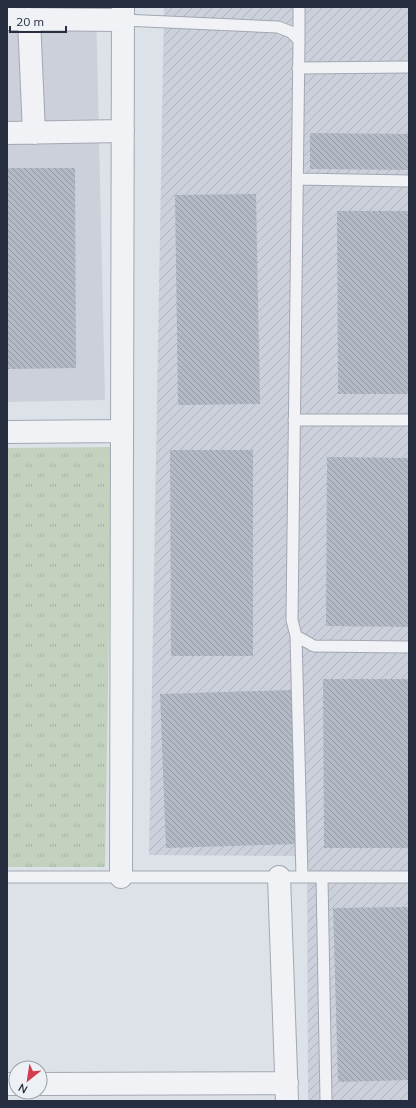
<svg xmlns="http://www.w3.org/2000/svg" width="416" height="1108" viewBox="0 0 416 1108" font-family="Mulish,sans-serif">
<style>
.built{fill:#cbd0da}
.industrial{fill:url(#industrial-furrows)}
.park{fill:url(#park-tufts)}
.building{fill:url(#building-back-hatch)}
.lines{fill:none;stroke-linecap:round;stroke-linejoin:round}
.service-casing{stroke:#a2a8b2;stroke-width:13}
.minor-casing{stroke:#a2a8b2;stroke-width:24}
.service{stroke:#f0f2f6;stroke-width:11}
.minor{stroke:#f0f2f6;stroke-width:22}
</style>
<defs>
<pattern id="industrial-furrows" width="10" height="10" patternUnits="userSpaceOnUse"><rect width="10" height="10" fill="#cbd0da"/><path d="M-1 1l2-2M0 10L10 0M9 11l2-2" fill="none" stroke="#aeb3bc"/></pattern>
<pattern id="park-tufts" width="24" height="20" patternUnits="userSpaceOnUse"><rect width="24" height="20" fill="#c2d2be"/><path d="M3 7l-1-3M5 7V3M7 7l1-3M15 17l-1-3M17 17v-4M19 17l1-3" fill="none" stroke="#a7b5a4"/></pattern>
<pattern id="building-back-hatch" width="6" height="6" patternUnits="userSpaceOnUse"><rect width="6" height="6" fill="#b4bac5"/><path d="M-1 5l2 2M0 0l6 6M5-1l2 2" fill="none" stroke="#9298a1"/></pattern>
</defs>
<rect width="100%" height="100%" fill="#dde1e8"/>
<path class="built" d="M 7,7 L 96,7 L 105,400 L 7,402 Z"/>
<path class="industrial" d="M 164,7 L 409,7 L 409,1101 L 308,1101 L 307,856 L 149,855 Z"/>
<path class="park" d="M 112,447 L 105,867 L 7,867 L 7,448 Z"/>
<path class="building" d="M 310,133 L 409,134 L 409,170 L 310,169 Z
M 7,168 L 75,168 L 76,368 L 7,369 Z
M 256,194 L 260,404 L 178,405 L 175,195 Z
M 337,211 L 409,211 L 409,394 L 338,394 Z
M 170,450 L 253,450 L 253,656 L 171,656 Z
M 327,457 L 409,458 L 409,627 L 326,626 Z
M 323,679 L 409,679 L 409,848 L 324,848 Z
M 293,690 L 299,844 L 166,848 L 160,694 Z
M 409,907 L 409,1080 L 338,1082 L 333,908 Z"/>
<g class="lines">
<defs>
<path id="service" d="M 299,7 L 299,40
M 123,20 L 278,27 L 291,32 L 299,40 L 292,620 L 296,636 L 314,646 L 409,647
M 298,68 L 409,67
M 297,179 L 409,181
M 294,420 L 409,420
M 296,636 L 302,877
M 7,877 L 409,877
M 322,877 L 326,1101"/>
<path id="minor" d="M 7,19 L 123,20
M 29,19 L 34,133
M 7,133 L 123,131
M 7,432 L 122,431
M 121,877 L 123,7
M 279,877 L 287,1101
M 7,1084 L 16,1084
M 40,1084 L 287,1083"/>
</defs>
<use href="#service" class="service-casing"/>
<use href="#minor" class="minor-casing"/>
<use href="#service" class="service"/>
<use href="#minor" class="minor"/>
</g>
<rect width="416" height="1108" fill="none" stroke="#262e3f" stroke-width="16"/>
<g transform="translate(28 1080) rotate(210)"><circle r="19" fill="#edf0f5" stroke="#9da2ac"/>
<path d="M0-3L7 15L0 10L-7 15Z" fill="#d23d4e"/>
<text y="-6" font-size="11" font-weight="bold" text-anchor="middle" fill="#262e3f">N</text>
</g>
<path d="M10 26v6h56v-6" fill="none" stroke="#262e3f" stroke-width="2"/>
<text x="16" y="26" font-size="12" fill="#262e3f" stroke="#edf0f5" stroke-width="3" paint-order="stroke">20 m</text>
</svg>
